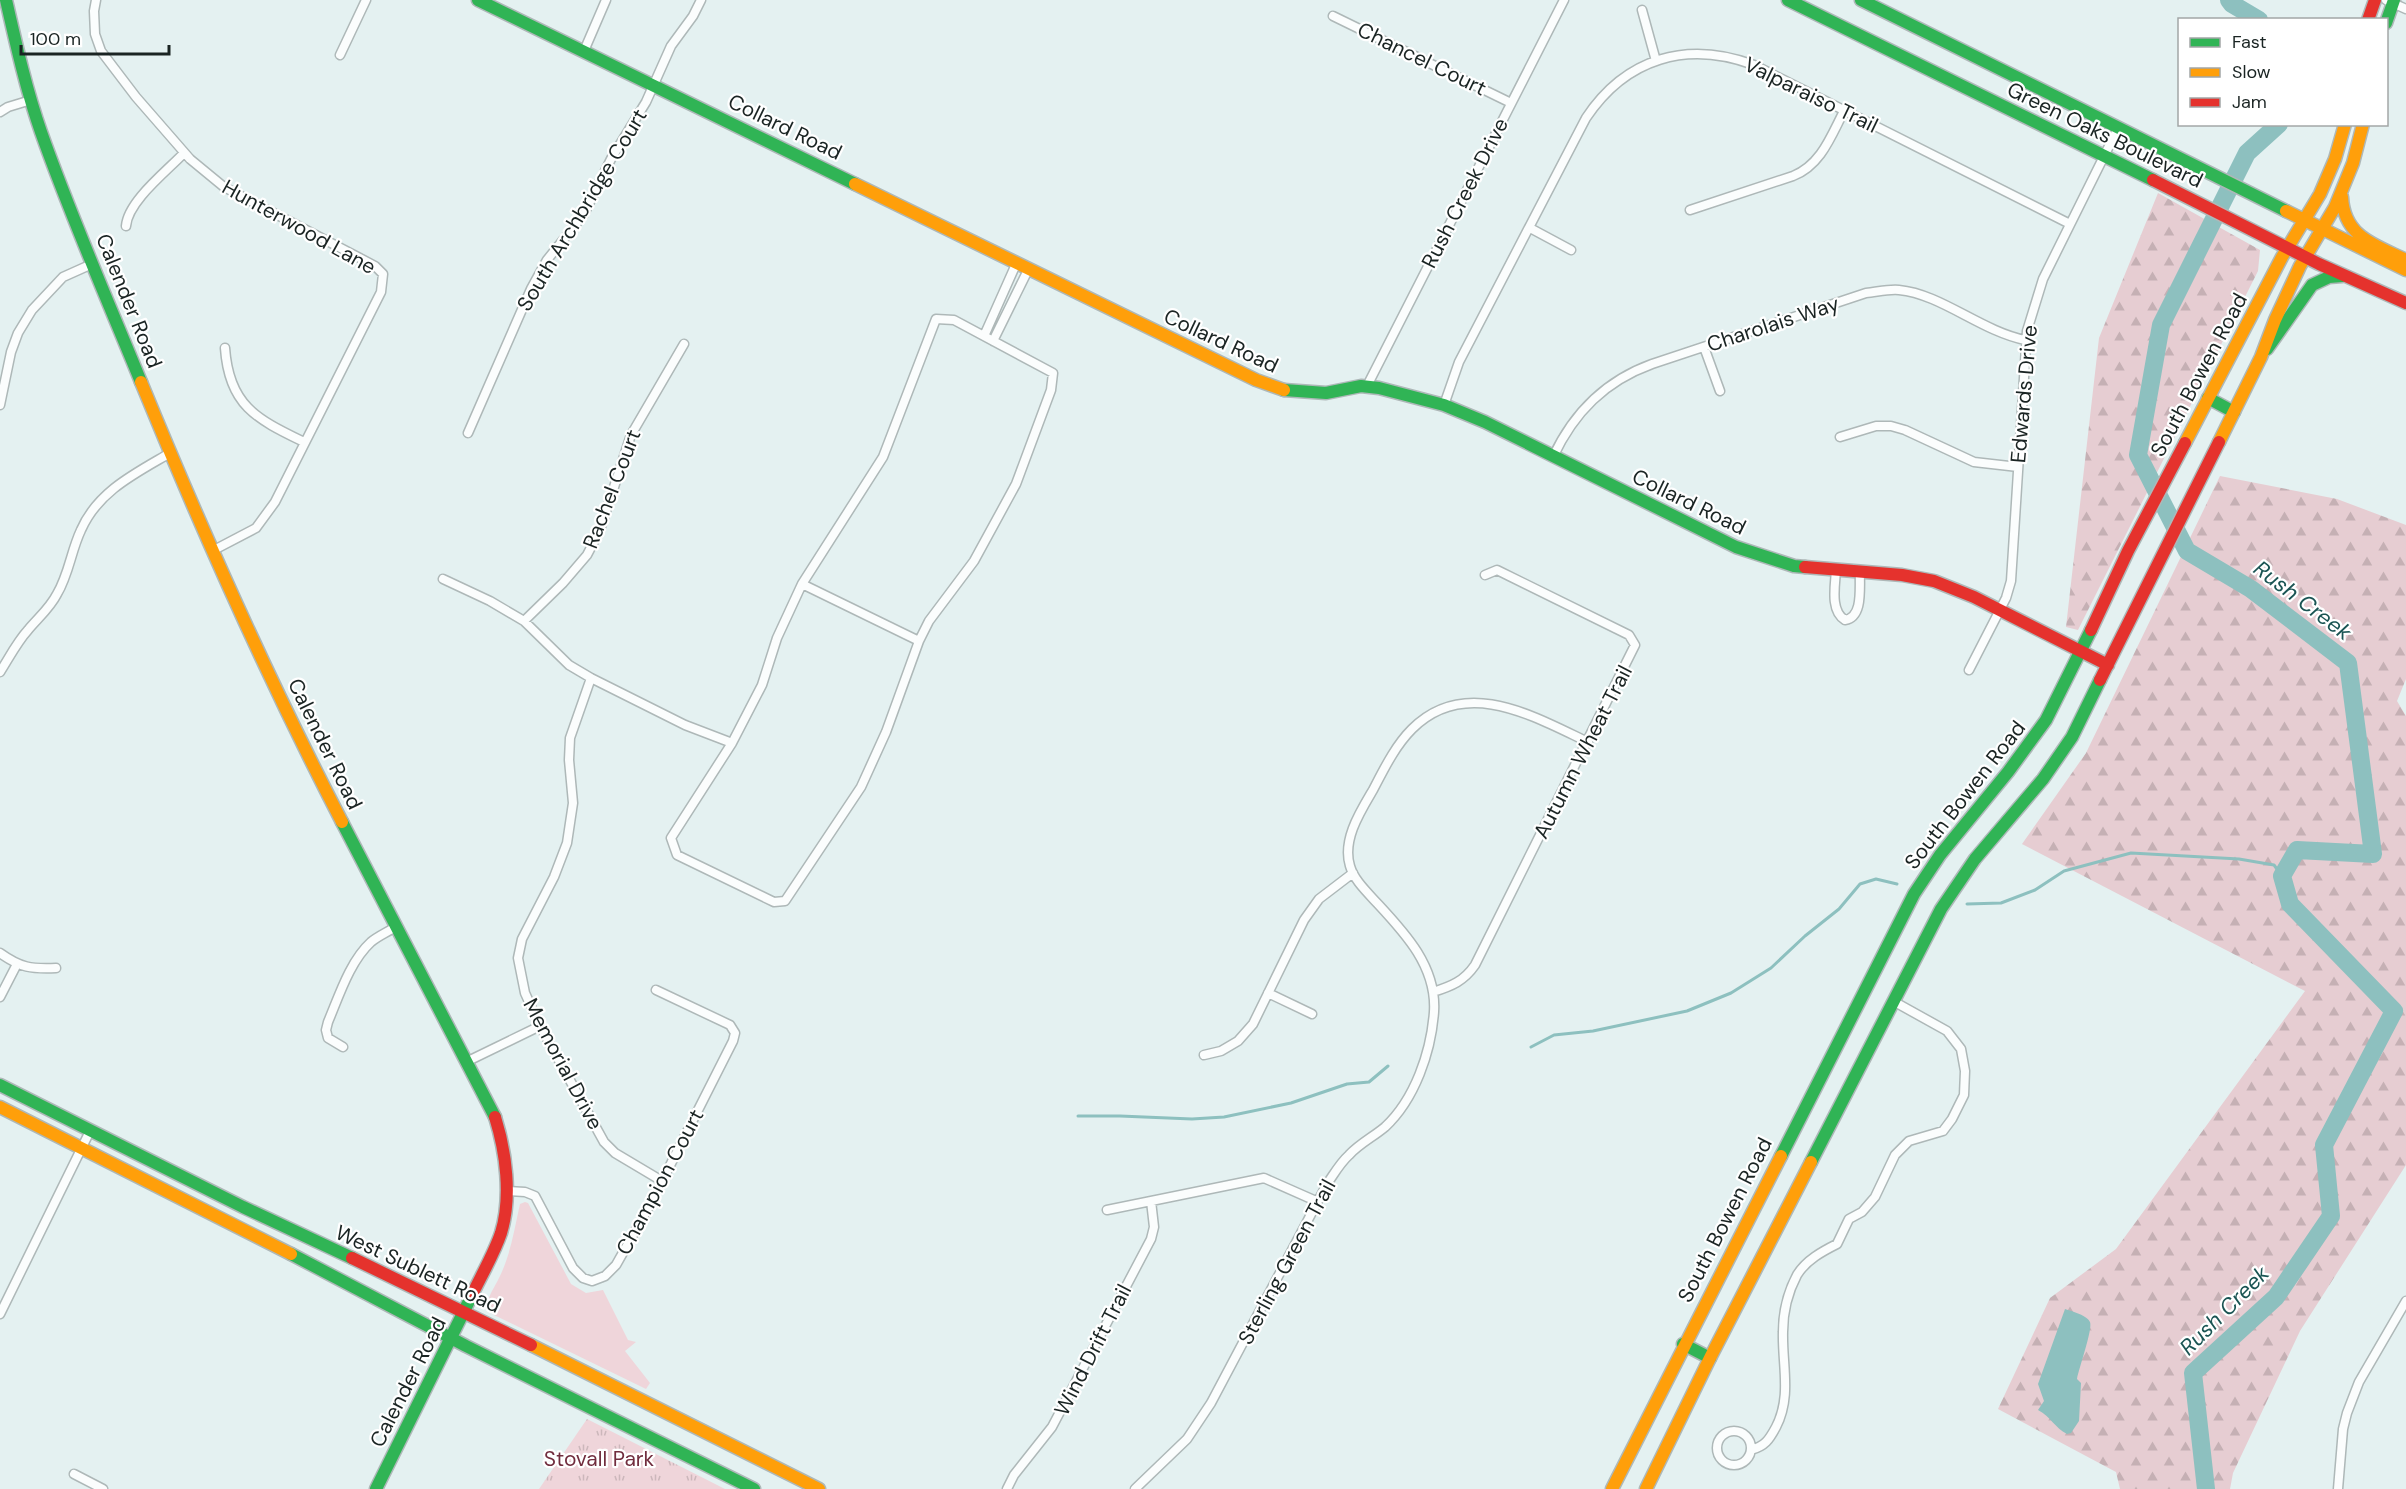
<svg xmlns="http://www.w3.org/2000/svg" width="2406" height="1489" viewBox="0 0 2406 1489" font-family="'DM Sans',sans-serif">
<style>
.green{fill:#efd5da}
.forest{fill:url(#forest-firs)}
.park{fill:url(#park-tufts)}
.water{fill:#8dc0bf}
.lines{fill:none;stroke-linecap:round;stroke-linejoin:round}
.stream{stroke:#8dc0bf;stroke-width:3}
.river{stroke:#8dc0bf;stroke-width:18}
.street-casing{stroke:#aeb8b8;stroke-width:11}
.fast-casing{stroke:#aeb8b8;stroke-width:15}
.slow-casing{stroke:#aeb8b8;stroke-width:15}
.jam-casing{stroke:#aeb8b8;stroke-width:15}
.street{stroke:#fbfdfd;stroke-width:8}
.fast{stroke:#30b455;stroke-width:12}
.slow{stroke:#ff9f0a;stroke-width:12}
.jam{stroke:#e5322d;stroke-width:12}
.labels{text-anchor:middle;stroke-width:4.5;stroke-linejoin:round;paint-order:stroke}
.street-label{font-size:21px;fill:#1a2423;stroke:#fff}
.park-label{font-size:21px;fill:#712d3e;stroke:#fff}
.water-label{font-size:22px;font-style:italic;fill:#1a5453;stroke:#fff}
</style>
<defs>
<pattern id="forest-firs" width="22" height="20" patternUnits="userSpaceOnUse" patternTransform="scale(1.5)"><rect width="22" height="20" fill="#e6cdd2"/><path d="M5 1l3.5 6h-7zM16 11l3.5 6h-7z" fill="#c5b0b4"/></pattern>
<pattern id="park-tufts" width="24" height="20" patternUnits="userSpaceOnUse" patternTransform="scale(1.5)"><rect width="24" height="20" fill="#efd5da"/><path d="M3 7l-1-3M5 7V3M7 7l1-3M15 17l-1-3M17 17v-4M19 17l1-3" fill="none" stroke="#ccb7bb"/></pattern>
</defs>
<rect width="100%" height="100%" fill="#e4f1f1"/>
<path class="green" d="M 525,1202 L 528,1203 L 571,1284 L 586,1293 L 603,1290 L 628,1340 L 636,1342 L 625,1351 L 650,1383 L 646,1389 L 494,1315 L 488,1308 C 486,1298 495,1287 499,1278 C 511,1254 514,1230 520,1204 Z"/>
<path class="forest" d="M 2158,193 L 2260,250 L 2258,271 L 2078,630 L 2066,627 L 2099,338 Z
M 2220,476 L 2337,499 L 2406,525 L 2406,679 L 2397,701 L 2406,716 L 2406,1165 L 2300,1331 L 2233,1473 L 2230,1489 L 2120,1489 L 2116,1472 L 1998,1409 L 2050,1298 L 2116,1249 L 2305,991 L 2022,844 L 2086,753 Z"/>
<path class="park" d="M 587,1419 L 725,1489 L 539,1489 Z"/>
<path class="water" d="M 2065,1309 C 2072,1311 2088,1316 2090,1322 C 2093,1329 2079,1368 2077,1379 L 2081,1383 L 2079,1421 L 2071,1433 L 2067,1434 C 2055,1428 2051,1417 2038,1410 L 2044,1401 L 2038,1384 Z"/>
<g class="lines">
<path class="stream" d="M 1967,904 L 2001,903 L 2035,890 L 2064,871 L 2131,853 L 2239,859 L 2274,865 L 2282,876
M 1531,1047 L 1554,1035 L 1593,1031 L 1687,1011 L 1731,993 L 1771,968 L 1805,936 L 1839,909 L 1860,884 L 1876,879 L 1897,884
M 1078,1116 L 1120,1116 L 1192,1119 L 1224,1117 L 1291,1103 L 1347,1084 L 1369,1082 L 1388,1066"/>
<path class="river" d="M 2229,0 L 2232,4 L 2259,20
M 2206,1489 L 2193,1373 L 2276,1297 L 2331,1216 L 2324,1145 L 2394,1011 L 2290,904 L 2282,876 L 2297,850 L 2373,854 L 2348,663 L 2251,589 L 2187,551 L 2138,455 L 2161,325 L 2247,153 L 2279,124"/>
<defs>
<path id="street" d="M 96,0 L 94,11 L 95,34 L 101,51 L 136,97 L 190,159 L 224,187 L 375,266 L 383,274 L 381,292 L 275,502 L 256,528 L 214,550
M 2386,0 L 2406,9
M 1642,10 L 1656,61
M 1333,16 L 1511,103
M 584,51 L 606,0
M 340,55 L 366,0
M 0,112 L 8,107 L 31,100
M 1690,210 L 1793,176 C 1821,165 1831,136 1844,111
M 126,226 C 128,201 167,171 184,153
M 1530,228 L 1571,250
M 936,319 L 954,320 L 1053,373 L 1051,390 L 1016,484 L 974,561 L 929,621 L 919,641 L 886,732 L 861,787 L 785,901 L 774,902 L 677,855 L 671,838 L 732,743 L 762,685 L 777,638 L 802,584 L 883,457 Z
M 984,336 L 1017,262
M 993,341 L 1029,268
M 1704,347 L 1720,391
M 225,348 C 229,406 257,419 304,442
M 1367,386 L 1564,0
M 0,405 L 11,352 L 18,333 L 32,310 L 63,277 L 92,264
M 1444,405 L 1459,362 L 1586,118 C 1626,58 1687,40 1754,65 L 2070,224
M 468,433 L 531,289 L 547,260 L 584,214 L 611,159 L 646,102 L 671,46 L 693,16 L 701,0
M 1840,437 L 1876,426 L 1891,426 L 1905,430 L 1974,462 L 2018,467
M 1553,457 C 1574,412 1605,381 1652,364 L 1866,293 C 1877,292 1888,289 1899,290 C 1941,294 1981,331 2025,340
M 1836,570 C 1835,586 1830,611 1845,620 C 1864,617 1859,586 1860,571
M 443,579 L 490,601 L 524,621 L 569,665 L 591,678 L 685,725 L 732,743
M 802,584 L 919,641
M 524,621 L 563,583 L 587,555 L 600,530 L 631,435 L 684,344
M 1969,670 L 2006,598 L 2011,581 L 2027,331 L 2043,279 L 2118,128
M 0,672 C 9,658 17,642 28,630 C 38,618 50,608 57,594 C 69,574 71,551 81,530 C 98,491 136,473 170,453
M 591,678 L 570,738 L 569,760 L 573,803 L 567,843 L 554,877 L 522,939 L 518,958 L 525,993 L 540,1026 L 604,1142 L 615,1153 L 662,1181
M 0,953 C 21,968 31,969 56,968
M 1433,992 C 1452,986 1464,981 1475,965 L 1635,645 L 1629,635 L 1497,570 L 1485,575
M 1268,993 L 1312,1014
M 0,997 L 17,964
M 343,1047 L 328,1038 L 326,1030 L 328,1022 C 339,996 350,961 371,942 C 378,936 388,932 395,927
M 1204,1055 L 1221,1051 L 1238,1041 L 1253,1024 L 1304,920 L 1319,899 L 1353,873
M 466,1062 L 540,1026
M 507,1191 L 525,1192 L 535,1196 L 573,1268 L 583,1278 L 592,1281 L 605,1276 L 616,1265 L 651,1203 L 733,1041 L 735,1033 L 730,1025 L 656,990
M 1107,1210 L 1264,1178 L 1316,1201
M 0,1314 L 90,1131
M1717 1448a17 17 0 1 1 34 0a17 17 0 1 1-34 0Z
M 1751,1450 C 1765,1446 1769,1440 1776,1427 C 1792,1396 1782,1365 1783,1332 C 1783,1312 1788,1292 1797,1275 C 1806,1260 1823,1251 1837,1244 L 1849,1219 L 1862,1212 L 1875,1197 L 1895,1155 L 1909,1141 L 1943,1131 L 1952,1119 L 1964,1095 L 1965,1071 L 1961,1049 L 1947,1031 L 1893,1001
M 74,1474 L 103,1489
M 1007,1489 L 1014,1475 L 1052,1427 L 1151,1239 L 1154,1227 L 1151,1201
M 1135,1489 L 1187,1439 L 1211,1403 L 1327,1184 C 1334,1174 1340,1163 1349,1155 C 1359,1144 1373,1137 1385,1127 C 1415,1099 1431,1052 1434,1012 C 1437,967 1405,933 1377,903 C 1367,892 1354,880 1350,866 C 1342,840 1360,812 1373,790 C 1384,769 1395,746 1412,729 C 1465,676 1533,716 1588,742
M 2338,1489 L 2343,1429 L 2347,1413 L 2359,1382 L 2406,1301"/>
<path id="fast" d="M 6,0 C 16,44 26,89 41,132 C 71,217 107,299 141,382
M 478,0 L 855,184
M 1788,0 L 2153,180
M 1861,0 L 2286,211
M 2386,23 L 2394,0
M 2267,349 L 2312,285 L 2329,277 L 2342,276
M 1284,390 L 1326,393 L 1361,386 L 1379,388 L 1444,405 L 1485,422 L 1736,547 L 1794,566 L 1805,567
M 2208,398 L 2234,412
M 342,822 L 495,1117
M 0,1085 L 243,1207 L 352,1258
M 1781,1156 L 1914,894 L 1940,855 L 2008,772 L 2046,720 L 2091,630
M 1811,1162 L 1941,909 L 1975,859 L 2043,779 L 2072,737 L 2100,680
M 291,1254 L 466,1346 L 754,1489
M 1683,1344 L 1710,1358
M 376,1489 L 471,1297"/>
<path id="slow" d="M 855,184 L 1256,380 L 1284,390
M 2342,197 C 2344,237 2375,245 2406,260
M 2286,211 L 2406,270
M 141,382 C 202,531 268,679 342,822
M 2219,442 L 2261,357 L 2275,320 L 2300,266 L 2335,207 L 2353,163 L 2363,124
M 2185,443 L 2282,257 L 2320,194 L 2335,159 L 2345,124
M 0,1107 L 291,1254
M 531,1345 L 819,1489
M 1612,1489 L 1781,1156
M 1646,1489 L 1710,1358 L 1811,1162"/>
<path id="jam" d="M 2368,20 L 2375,0
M 2153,180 L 2319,264 L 2406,303
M 1805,567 L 1902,575 L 1934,581 L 1974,597 L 2108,665
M 2091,630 L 2128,551 L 2185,443
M 2100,680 L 2219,442
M 352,1258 L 531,1345
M 471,1297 C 481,1276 494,1254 501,1233 C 512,1197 506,1152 495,1117"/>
</defs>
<use href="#street" class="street-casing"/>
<use href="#fast" class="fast-casing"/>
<use href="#slow" class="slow-casing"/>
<use href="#jam" class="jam-casing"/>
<use href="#street" class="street"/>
<use href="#fast" class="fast"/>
<use href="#slow" class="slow"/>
<use href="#jam" class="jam"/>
</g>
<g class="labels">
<g class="street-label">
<text transform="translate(1422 59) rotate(26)" y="7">Chancel Court</text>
<text transform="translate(1811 95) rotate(26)" y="7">Valparaiso Trail</text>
<text transform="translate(785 127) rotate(26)" y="7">Collard Road</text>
<text transform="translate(2105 135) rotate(26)" y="7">Green Oaks Boulevard</text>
<text transform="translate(1465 193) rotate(-63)" y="7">Rush Creek Drive</text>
<text transform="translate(582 210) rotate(-59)" y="7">South Archbridge Court</text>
<text transform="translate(299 227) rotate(29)" y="7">Hunterwood Lane</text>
<text transform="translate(129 301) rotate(68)" y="7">Calender Road</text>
<text transform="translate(1773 324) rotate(-18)" y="7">Charolais Way</text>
<text transform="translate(1221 341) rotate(25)" y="7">Collard Road</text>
<text transform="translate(2199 375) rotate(-62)" y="7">South Bowen Road</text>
<text transform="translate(2024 394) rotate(-85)" y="7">Edwards Drive</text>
<text transform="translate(612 489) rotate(-69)" y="7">Rachel Court</text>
<text transform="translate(1689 502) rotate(26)" y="7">Collard Road</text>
<text transform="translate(325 744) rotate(64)" y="7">Calender Road</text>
<text transform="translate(1583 752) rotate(-63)" y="7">Autumn Wheat Trail</text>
<text transform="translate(1965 795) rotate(-52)" y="7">South Bowen Road</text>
<text transform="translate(563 1064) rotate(62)" y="7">Memorial Drive</text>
<text transform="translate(660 1182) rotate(-62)" y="7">Champion Court</text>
<text transform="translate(1725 1220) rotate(-63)" y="7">South Bowen Road</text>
<text transform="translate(1287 1262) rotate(-62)" y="7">Sterling Green Trail</text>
<text transform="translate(418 1269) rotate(25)" y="7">West Sublett Road</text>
<text transform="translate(1093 1350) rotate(-63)" y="7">Wind Drift Trail</text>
<text transform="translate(408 1382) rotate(-63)" y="7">Calender Road</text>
</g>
<g class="park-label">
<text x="599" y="1466">Stovall Park</text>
</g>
<g class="water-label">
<text transform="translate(2303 600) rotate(37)" y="8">Rush Creek</text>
<text transform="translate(2224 1310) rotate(-45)" y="8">Rush Creek</text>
</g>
</g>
<rect x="2178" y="18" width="210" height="108" fill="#ffffff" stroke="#a3a7a7" stroke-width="1.5"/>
<rect x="2190" y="38" width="30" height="9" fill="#30b455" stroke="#a3a7a7" stroke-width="1.5"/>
<text x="2232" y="48" font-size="18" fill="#1a2423">Fast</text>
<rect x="2190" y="68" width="30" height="9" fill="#ff9f0a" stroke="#a3a7a7" stroke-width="1.5"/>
<text x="2232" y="78" font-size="18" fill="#1a2423">Slow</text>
<rect x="2190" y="98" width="30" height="9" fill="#e5322d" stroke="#a3a7a7" stroke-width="1.5"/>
<text x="2232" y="108" font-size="18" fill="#1a2423">Jam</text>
<path d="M21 45v9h148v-9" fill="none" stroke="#1a2423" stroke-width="3"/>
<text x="30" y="45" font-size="18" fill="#1a2423" stroke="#ffffff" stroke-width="4.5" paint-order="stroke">100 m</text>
</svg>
